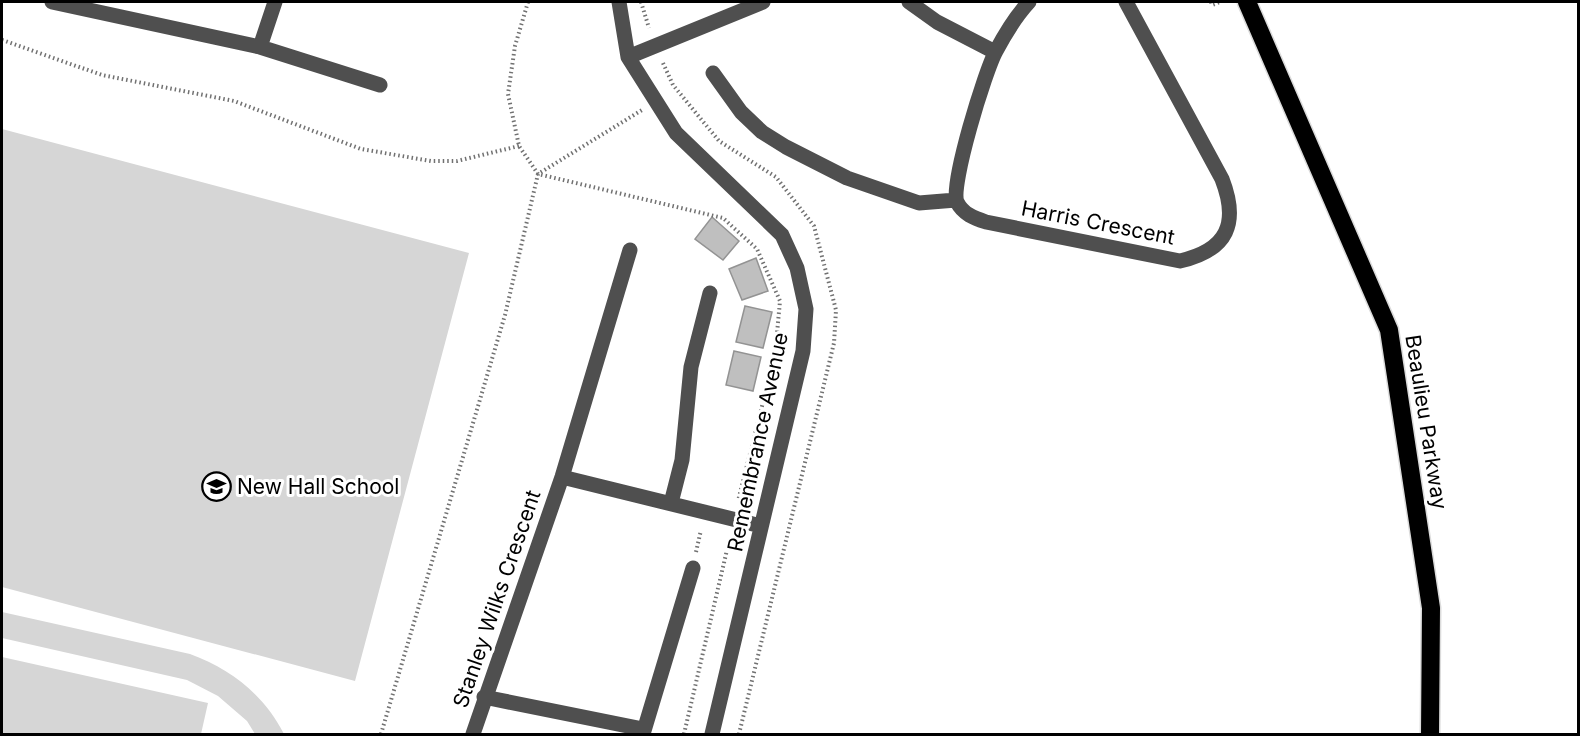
<svg xmlns="http://www.w3.org/2000/svg" width="1580" height="736" viewBox="0 0 1580 736" font-family="Inter,sans-serif">
<style>
.green{fill:#d6d6d6}
.building{fill:#bfbfbf;stroke:#939393;stroke-width:1.5}
.lines{fill:none;stroke-linecap:round;stroke-linejoin:round}
.highway-casing{stroke:#dbdbdb;stroke-width:21}
.path{stroke:#717171;stroke-width:4;stroke-dasharray:1.5 3;stroke-linecap:butt}
.minor{stroke:#4f4f4f;stroke-width:15}
.highway{stroke:#000;stroke-width:18}
.labels{text-anchor:middle;stroke-width:6;stroke-linejoin:round;paint-order:stroke}
.street-label{font-size:21px;fill:#000;stroke:#fff}
.poi-label{font-size:21px;fill:#000;stroke:#fff;text-anchor:start}
</style>
<rect width="100%" height="100%" fill="#fff"/>
<path class="green" d="M 2,129 L 469,253 L 355,681 L 2,587 Z
M 2,612 L 190,654 C 231,669 264,695 284,734 L 255,734 L 247,721 L 218,696 L 187,680 L 2,638 Z
M 2,657 L 208,703 L 201,734 L 2,734 Z"/>
<path class="building" d="M 712,217 L 739,241 L 723,260 L 695,239 Z
M 756,258 L 768,291 L 742,300 L 729,269 Z
M 745,306 L 772,312 L 763,348 L 736,342 Z
M 734,351 L 761,357 L 753,391 L 726,385 Z"/>
<g class="lines">
<defs>
<path id="highway" d="M 1247,2 L 1389,330 L 1431,608 L 1430,734"/>
</defs>
<use href="#highway" class="highway-casing"/>
<path class="path" d="M 528,2 L 515,46 L 508,94 L 519,146 L 538,174 L 723,218 L 757,249 L 780,301 L 775,355 L 738,501
M 641,2 L 649,28
M 1211,2 L 1212,5 L 1220,2
M 2,40 L 102,75 L 234,101 L 361,149 L 431,161 L 457,161 L 519,146
M 663,63 L 673,85 L 719,141 L 776,177 L 814,226 L 836,310 L 834,343 L 739,734
M 696,552 L 701,530
M 381,734 L 505,315 L 538,174 L 642,110
M 684,734 L 730,537"/>
<path class="minor" d="M 52,2 L 260,47 L 380,85
M 619,2 L 628,57 L 676,133 L 782,235 L 797,268 L 806,309 L 803,351 L 712,734
M 909,2 L 937,22 L 995,52
M 1029,2 C 1016,16 1005,34 996,51 C 985,71 950,185 957,202 C 963,214 974,218 986,222 L 1180,261 C 1228,250 1239,223 1222,179 L 1126,2
M 260,47 L 275,2
M 628,57 L 763,2
M 713,73 L 741,112 L 762,132 L 786,147 L 847,178 L 919,203 L 956,200
M 562,477 L 761,526
M 671,503 L 682,460 L 691,367 L 710,293
M 484,697 L 643,729
M 473,734 L 562,477 L 630,250
M 643,734 L 693,568"/>
<use href="#highway" class="highway"/>
</g>
<defs>
<symbol id="school-ring" viewBox="-11 -11 22 22"><circle r="9.5" fill="#fff" stroke="#000" stroke-width="1.5"/><path d="M0-5L7-2L0 1L-7-2ZM-4 1L0 2.5L4 1V4Q0 6-4 4Z" fill="#000"/></symbol>
</defs>
<g fill-rule="evenodd">
<use href="#school-ring" x="200" y="470" width="33" height="33"/>
</g>
<g class="labels">
<g class="street-label">
<text transform="translate(1098 223) rotate(11)" y="7">Harris Crescent</text>
<text transform="translate(1426 422) rotate(81)" y="7">Beaulieu Parkway</text>
<text transform="translate(758 442) rotate(-78)" y="7">Remembrance Avenue</text>
<text transform="translate(497 599) rotate(-71)" y="7">Stanley Wilks Crescent</text>
</g>
<g class="poi-label">
<text x="237" y="494">New Hall School</text>
</g>
</g>
<rect width="1580" height="736" fill="none" stroke="#000000" stroke-width="6"/>
</svg>
